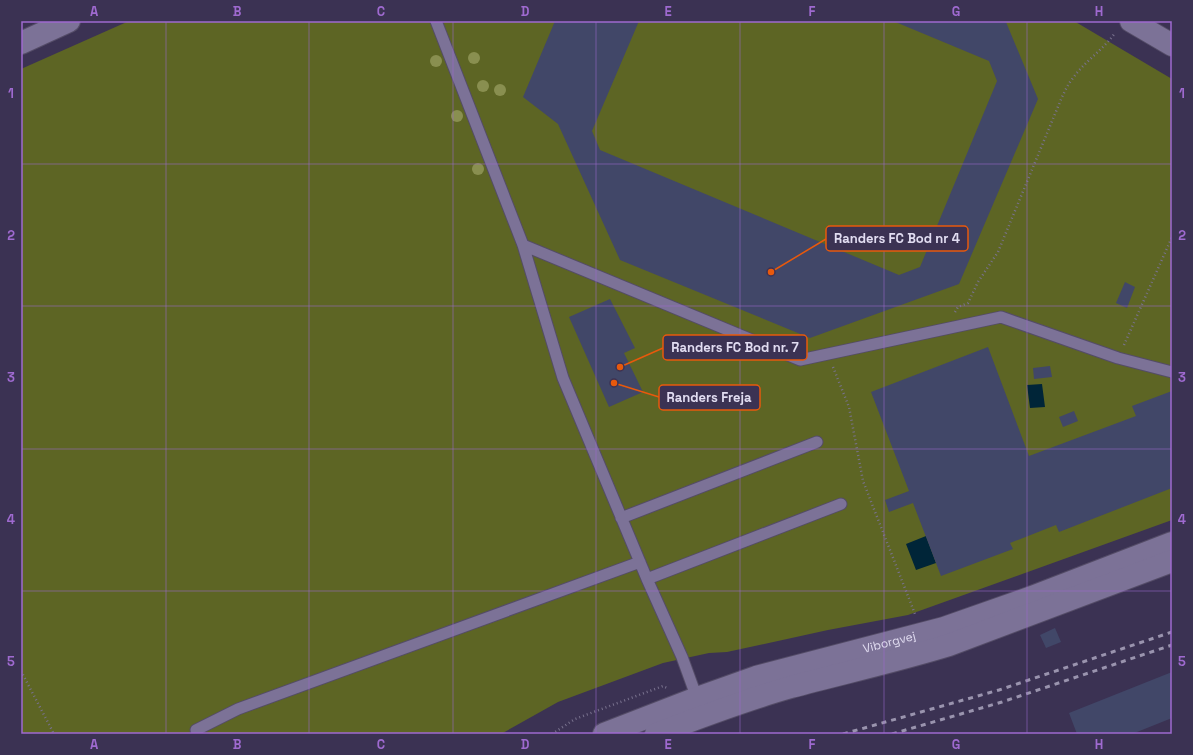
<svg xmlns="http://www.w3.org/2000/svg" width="1193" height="755" viewBox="0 0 1193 755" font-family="'Space Grotesk',sans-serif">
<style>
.green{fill:#5d6524}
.water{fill:#002538}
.building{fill:#414768}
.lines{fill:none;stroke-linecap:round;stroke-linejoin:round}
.service-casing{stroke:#544c67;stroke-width:13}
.minor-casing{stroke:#544c67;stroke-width:24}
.tertiary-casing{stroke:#544c67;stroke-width:24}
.secondary-casing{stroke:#544c67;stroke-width:24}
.path{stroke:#79728e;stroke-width:2.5;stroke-dasharray:1 3;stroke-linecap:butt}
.service{stroke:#7c7297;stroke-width:11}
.minor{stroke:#7c7297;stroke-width:22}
.tertiary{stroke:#7c7297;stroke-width:22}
.secondary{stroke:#7c7297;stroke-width:22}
.rail{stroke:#9a94ae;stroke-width:3;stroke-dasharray:5 5;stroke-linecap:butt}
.tree{fill:#898f50}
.grid{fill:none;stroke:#9f6ad0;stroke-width:1;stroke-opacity:0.55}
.labels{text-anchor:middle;stroke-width:3;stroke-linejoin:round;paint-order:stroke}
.street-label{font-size:12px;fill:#e1dcf1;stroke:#3b3253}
.leader{fill:none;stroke:#e8590c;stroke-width:1.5}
.callout-dot{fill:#e8590c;stroke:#3b3253;stroke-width:1.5}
.callout{fill:#3b3253;stroke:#e8590c;stroke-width:1.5}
.callout-label{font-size:13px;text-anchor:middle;font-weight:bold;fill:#e1dcf1}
.neatline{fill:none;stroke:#9f6ad0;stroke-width:1.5}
.grid-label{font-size:13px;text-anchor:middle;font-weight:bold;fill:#9f6ad0}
</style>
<rect width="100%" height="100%" fill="#3b3253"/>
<path class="green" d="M 129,21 L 1074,21 L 1172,79 L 1172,520 L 908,615 L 828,630 L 727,652 L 709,653 L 663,663 L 558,702 L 501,734 L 21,734 L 21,69 Z"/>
<path class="water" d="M 1042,384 L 1045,407 L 1030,408 L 1027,385 Z
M 926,536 L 936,563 L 916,570 L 906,544 Z"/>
<path class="building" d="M 555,21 L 639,21 L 592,131 L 600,150 L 899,275 L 920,267 L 997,81 L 989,61 L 893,21 L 1006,22 L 1038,99 L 959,284 L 810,338 L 620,260 L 558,124 L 523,97 Z
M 1125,282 L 1135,287 L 1127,308 L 1116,303 Z
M 610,299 L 635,348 L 624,353 L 643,392 L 609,407 L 569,317 Z
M 988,347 L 1029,456 L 1136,416 L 1132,406 L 1172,391 L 1172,488 L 1059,532 L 1056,525 L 1010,543 L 1013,549 L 941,576 L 913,503 L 889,512 L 885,500 L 909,491 L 871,392 Z
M 1050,366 L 1052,377 L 1034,379 L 1033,368 Z
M 1074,411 L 1078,421 L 1063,427 L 1059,417 Z
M 1055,628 L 1061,642 L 1046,648 L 1040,635 Z
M 1172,672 L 1172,718 L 1132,734 L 1077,734 L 1069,713 Z"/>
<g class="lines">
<defs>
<path id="service" d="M 436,21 L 523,245 L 563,378 L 647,579 L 682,657 L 698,701
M 523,245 L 800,360 L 1001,317 L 1118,358 L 1172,372
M 621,518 L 817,442
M 647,579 L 841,504
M 196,730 L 238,709 L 640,562"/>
<path id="minor" d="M 21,43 L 69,21"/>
<g id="tertiary">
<path id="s1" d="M 604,734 L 697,698 L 756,677 L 944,628 L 1032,597 L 1172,543"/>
<path d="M 656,734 C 700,717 745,700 791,687 C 843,673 897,661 949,645 L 1172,561"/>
</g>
<path id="secondary" d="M 1131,21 L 1172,45"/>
</defs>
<use href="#service" class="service-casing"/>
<use href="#minor" class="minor-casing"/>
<use href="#tertiary" class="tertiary-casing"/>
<use href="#secondary" class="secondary-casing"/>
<path class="path" d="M 955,312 L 958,307 L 968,303 L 978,282 L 998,252 L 1062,97 C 1065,91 1068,84 1073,78 C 1085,61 1103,50 1115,33
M 1124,345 L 1172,237
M 833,367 L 849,407 L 863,481 L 915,614
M 21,671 L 54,734
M 552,734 L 575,719 L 663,686 L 667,688"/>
<use href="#service" class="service"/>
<use href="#minor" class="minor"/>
<use href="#tertiary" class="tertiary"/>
<use href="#secondary" class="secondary"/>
<path class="rail" d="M 843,734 L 999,690 L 1172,632
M 892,734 L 1002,702 L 1172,645"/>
</g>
<g class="tree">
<circle cx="474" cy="58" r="6"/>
<circle cx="436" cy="61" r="6"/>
<circle cx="483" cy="86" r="6"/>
<circle cx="500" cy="90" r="6"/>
<circle cx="457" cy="116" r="6"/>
<circle cx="478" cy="169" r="6"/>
</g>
<path class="grid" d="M 166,21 L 166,734M 309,21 L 309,734M 453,21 L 453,734M 596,21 L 596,734M 740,21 L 740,734M 884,21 L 884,734M 1027,21 L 1027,734M 21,164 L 1172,164M 21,306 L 1172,306M 21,449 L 1172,449M 21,591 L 1172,591"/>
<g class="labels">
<g class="street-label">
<text dy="4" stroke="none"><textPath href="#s1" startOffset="300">Viborgvej</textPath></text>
</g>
</g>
<path class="leader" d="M771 272L826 239M620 367L663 348M614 383L659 397"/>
<g class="callout-dot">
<circle cx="771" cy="272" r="4"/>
<circle cx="620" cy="367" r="4"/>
<circle cx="614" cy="383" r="4"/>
</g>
<g class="callout">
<rect x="826" y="226" width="142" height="25" rx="4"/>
<rect x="663" y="335" width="144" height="25" rx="4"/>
<rect x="659" y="385" width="101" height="25" rx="4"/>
</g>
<g class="callout-label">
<text x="897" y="243">Randers FC Bod nr 4</text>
<text x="735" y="352">Randers FC Bod nr. 7</text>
<text x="709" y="402">Randers Freja</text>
</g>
<rect width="1193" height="755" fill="none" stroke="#3b3253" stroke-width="44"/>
<rect x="22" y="22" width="1149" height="711" class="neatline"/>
<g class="grid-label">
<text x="94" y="16">A</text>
<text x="237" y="16">B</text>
<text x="381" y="16">C</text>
<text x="525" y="16">D</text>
<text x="668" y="16">E</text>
<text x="812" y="16">F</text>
<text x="956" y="16">G</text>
<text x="1099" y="16">H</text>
<text x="11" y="98">1</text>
<text x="1182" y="98">1</text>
<text x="11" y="240">2</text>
<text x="1182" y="240">2</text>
<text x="11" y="382">3</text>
<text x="1182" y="382">3</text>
<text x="11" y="524">4</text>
<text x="1182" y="524">4</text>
<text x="11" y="666">5</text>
<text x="1182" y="666">5</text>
<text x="94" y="749">A</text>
<text x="237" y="749">B</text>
<text x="381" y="749">C</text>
<text x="525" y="749">D</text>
<text x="668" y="749">E</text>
<text x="812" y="749">F</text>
<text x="956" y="749">G</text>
<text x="1099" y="749">H</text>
</g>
</svg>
